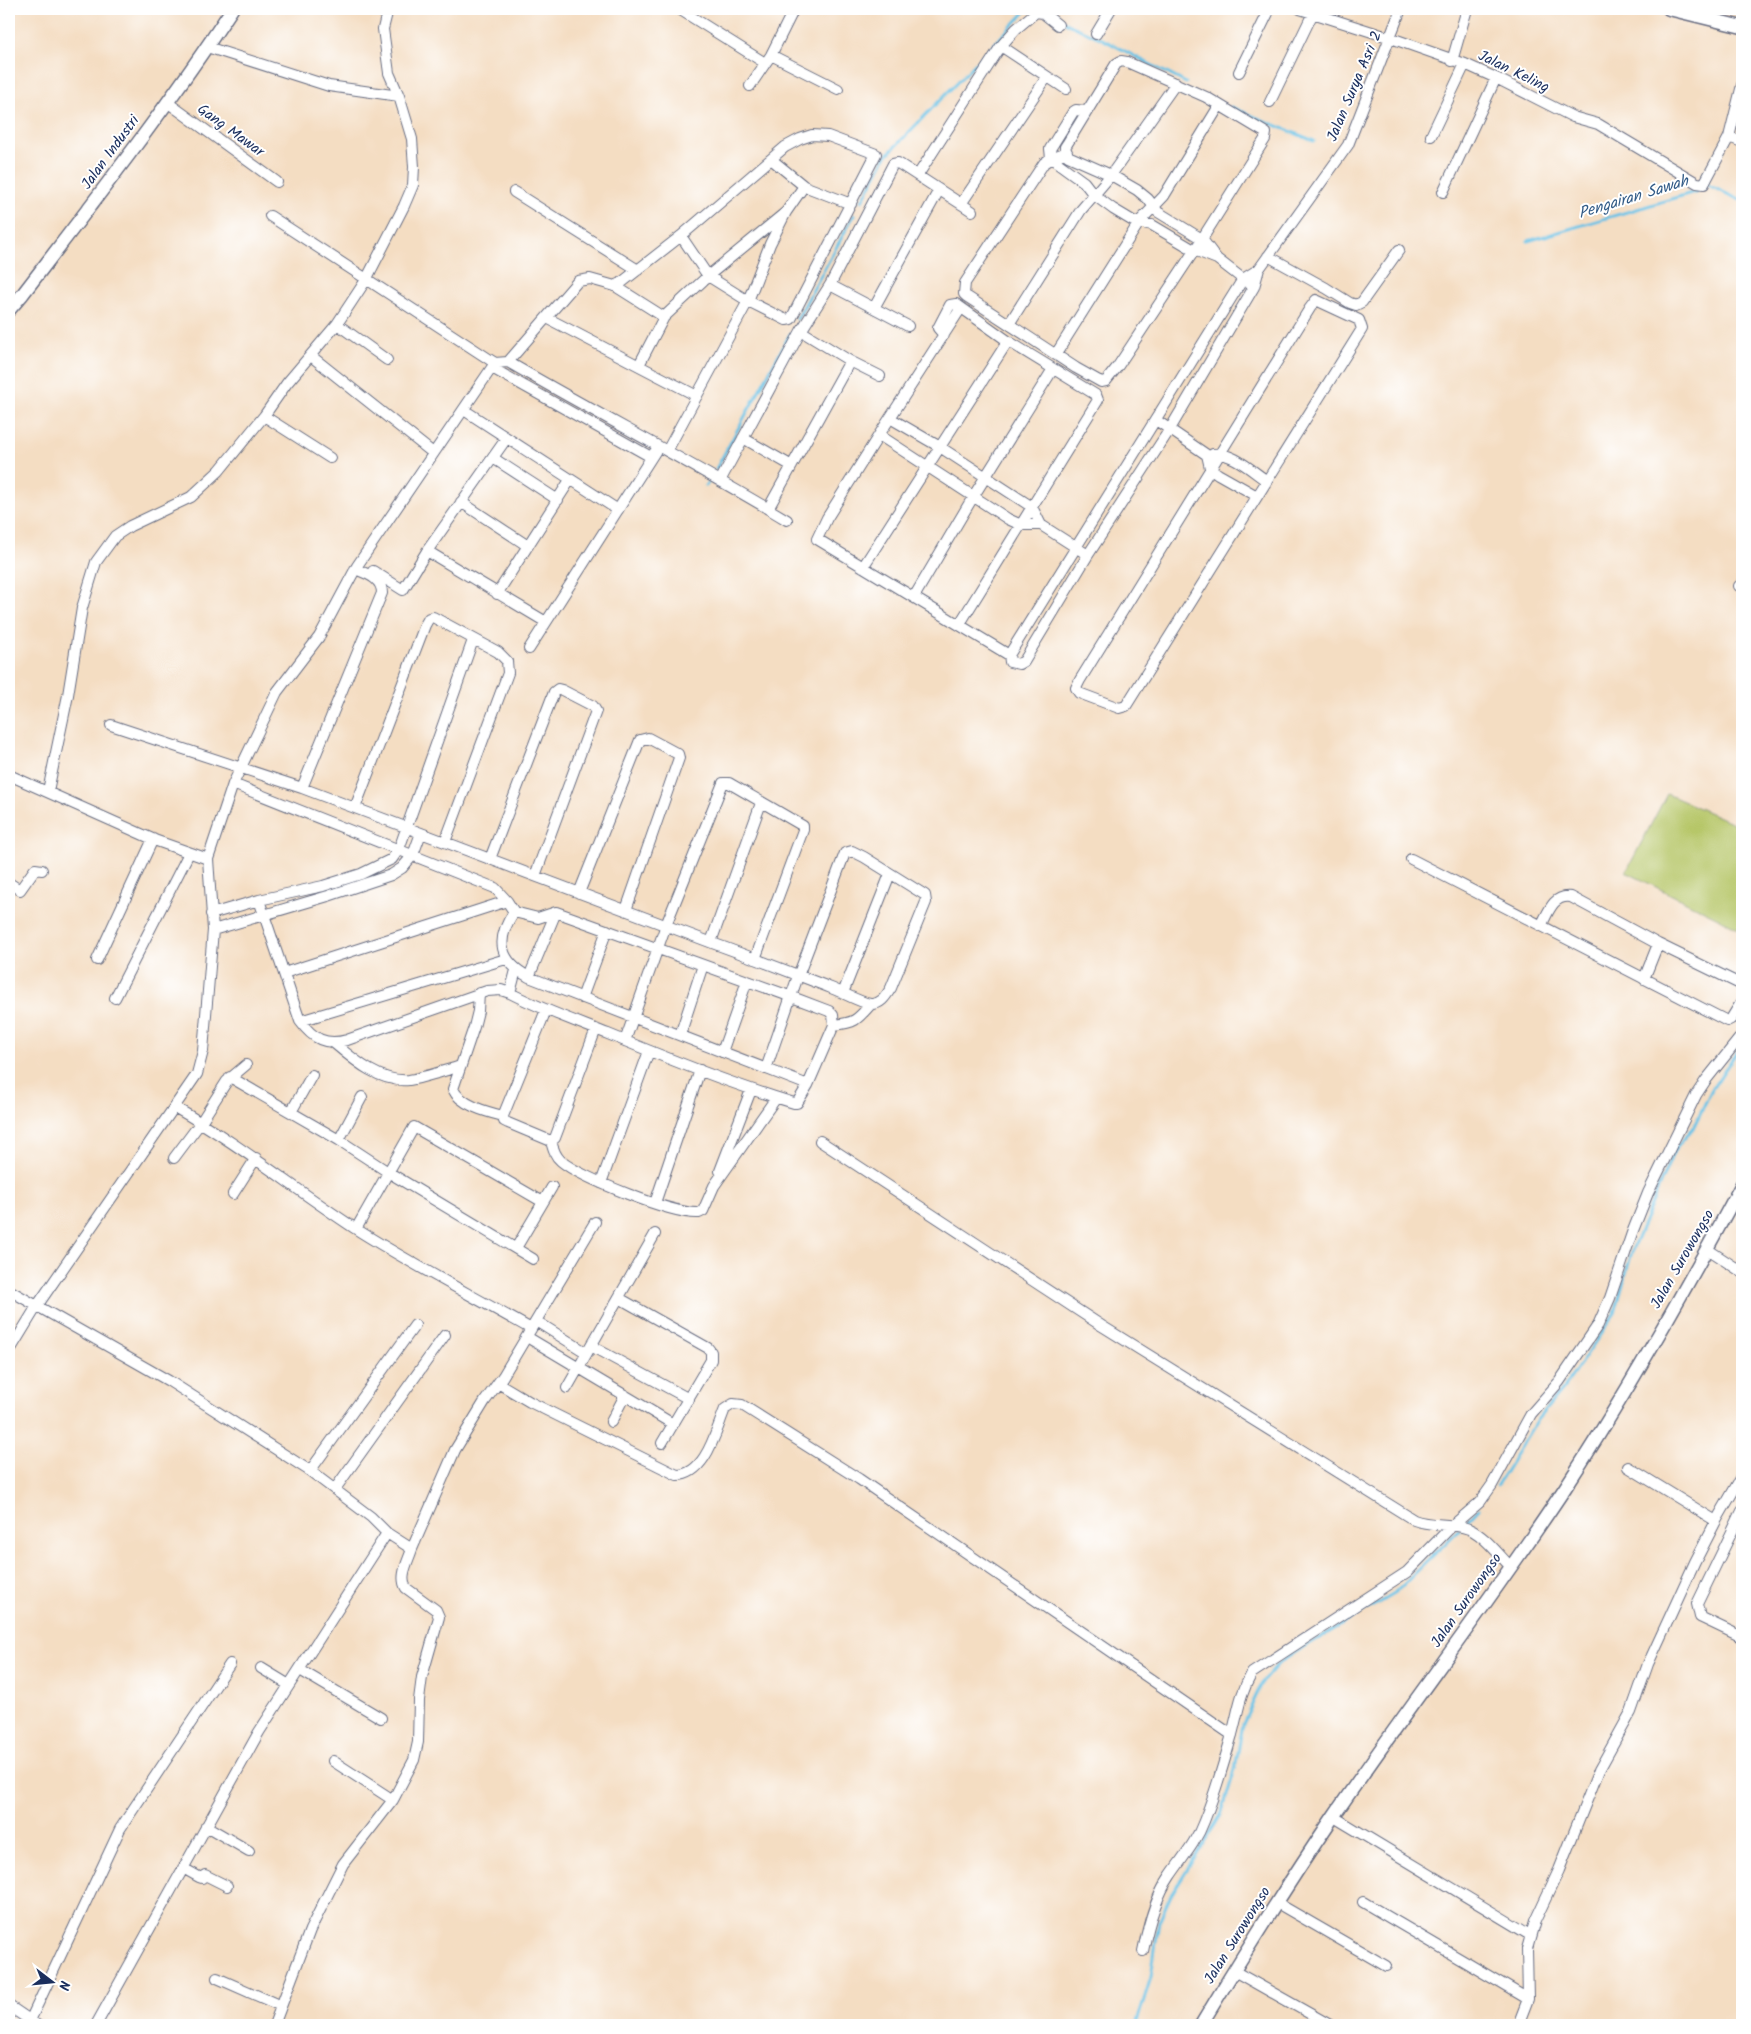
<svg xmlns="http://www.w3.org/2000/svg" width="1751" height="2034" viewBox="0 0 1751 2034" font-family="Kalam,sans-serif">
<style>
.green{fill:#b6c668;stroke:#687a63}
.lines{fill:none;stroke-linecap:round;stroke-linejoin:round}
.stream{stroke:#69c2e6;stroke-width:3}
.minor-casing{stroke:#676c81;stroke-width:12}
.tertiary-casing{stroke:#676c81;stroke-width:15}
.minor{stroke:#fff;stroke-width:10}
.tertiary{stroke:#fff;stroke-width:12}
.labels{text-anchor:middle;stroke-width:4;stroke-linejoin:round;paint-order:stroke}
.street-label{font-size:15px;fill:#1b2f5e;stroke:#fff}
.water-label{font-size:16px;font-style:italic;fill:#325b87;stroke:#fff}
</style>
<rect width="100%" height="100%" fill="#fff"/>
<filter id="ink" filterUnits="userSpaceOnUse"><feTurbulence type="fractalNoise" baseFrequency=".02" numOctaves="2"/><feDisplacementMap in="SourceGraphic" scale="10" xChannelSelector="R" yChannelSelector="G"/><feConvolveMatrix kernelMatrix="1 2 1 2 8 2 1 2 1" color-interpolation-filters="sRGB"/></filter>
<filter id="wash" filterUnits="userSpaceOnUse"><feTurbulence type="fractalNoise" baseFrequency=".0096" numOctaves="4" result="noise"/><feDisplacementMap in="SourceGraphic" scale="20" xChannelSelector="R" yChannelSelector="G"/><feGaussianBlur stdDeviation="1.12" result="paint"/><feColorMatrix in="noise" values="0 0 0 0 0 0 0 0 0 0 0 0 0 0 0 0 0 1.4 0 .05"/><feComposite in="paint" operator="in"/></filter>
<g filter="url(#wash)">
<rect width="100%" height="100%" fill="#f4ddc2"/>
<path class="green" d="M 1667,794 L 1742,827 L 1742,930 L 1626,872 Z"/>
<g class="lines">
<path class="stream" d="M 1046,9 L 1070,25 L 1102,39 L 1186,83
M 1231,107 L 1314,141
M 1706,184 L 1742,201
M 862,201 L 886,156 L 1028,9
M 1528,241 L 1695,192 L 1701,187
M 797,319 L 854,215
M 716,469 L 790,334
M 706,486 L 708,483
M 1497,1485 L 1537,1420 L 1566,1385 L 1615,1313 L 1633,1248 L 1674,1151 L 1693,1128 L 1712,1089 L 1742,1044
M 1463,1525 L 1479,1508
M 1136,2025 L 1151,1977 L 1159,1921 L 1171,1895 L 1221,1815 L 1235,1769 L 1243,1724 L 1263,1681 L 1278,1664 L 1296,1652 L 1395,1593 L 1459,1530"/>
</g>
</g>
<g filter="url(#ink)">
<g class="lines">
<defs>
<path id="minor" d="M 679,9 L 765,63
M 1300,9 L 1391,38 L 1465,64 L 1496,78 L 1573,117 L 1598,124 L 1697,183 L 1704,184 L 1729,137 L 1742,85
M 1096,34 L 1111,9
M 1001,46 L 1066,89
M 207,47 L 329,86 L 399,96
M 771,55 L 838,89
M 1452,61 L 1467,9
M 1239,72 L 1270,9
M 750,86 L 771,55 L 794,9
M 167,102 L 277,182
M 1270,102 L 1313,13
M 1086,111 L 1076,110 L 1073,112 L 1050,149 L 1051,158 L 1084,182 L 1094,195 L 1113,209 L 1133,221 L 1152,225 L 1194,250 L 1217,259 L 1248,283
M 1431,136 L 1465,64
M 1729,137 L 1742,142
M 1067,152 L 1051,158 L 1044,163 L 965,283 L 964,294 L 966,296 L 1076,368 L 1101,382 L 1106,381 L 1118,366 L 1202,239 L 1265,139 L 1266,133 L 1206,97 L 1127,62 L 1121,61 L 1116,64 L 1067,144 L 1065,147 L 1068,156 L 1111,175 L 1137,190 L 1148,199 L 1158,212 L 1202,239 L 1217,259
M 771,159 L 804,186 L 851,204
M 918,175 L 1001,46 L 1016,29 L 1036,12 L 1043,13 L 1058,25
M 514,192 L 638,270
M 1443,192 L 1496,78
M 961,204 L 1047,77
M 786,212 L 804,186
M 270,216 L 495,363 L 508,362 C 601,416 696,465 787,520
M 1268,256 L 1326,288 L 1350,303 L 1356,305 L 1362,302 L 1399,250
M 1259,269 L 1254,287 L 1170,429 L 1088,555 L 1024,661 L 1019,664 L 1010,662 L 1009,655 L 1243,279 L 1259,269 L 1348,145 L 1401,9
M 830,285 L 908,326
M 615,286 L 664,317
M 1316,300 L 1359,320 L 1362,329 L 1126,706 L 1119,708 L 1079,693 L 1076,688 L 1080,680 L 1310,308 Z
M 874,308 L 939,190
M 961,308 L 879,435 L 827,518 L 817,539 L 1009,655
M 547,318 L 697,396
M 337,324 L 387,360
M 1009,324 L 1081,210 L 1111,175 L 1176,83
M 801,331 L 850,361 L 880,376
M 944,335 L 938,328 L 950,305 L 956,304 L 1008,341 L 1096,395 L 1098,400 L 959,625
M 1056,354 L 1140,221 L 1164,196 L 1219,106
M 311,356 L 433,453
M 508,362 L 578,281 L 590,279 L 615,286 L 621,283 L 681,236 L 785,147 L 800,139 L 812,135 L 828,136 L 876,154 L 791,319 L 786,320 L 748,301 L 708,276 L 681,236
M 639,365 L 664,317 L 708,276 L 786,212 L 770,244 L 748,301 L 667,451
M 492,368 L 651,457
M 464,410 L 618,510
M 264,416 L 330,458
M 890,418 L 940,447 L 1032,507 L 1041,525
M 1156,420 L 1207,455 L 1210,468 L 1218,474 L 1257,496
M 879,435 L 1008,519 L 1021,525 L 1041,525 L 1088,555
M 743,438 L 792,466
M 1213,454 C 1231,451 1252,471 1267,481
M 493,458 L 558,500
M 720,481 L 801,331 L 830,285 L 893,164 L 898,163 L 972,211
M 461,502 L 528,546
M 768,509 L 850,361
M 427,551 L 546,622
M 863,567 L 1008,341
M 373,571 L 403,590 L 427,551 L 506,439
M 1739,586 L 1742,583
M 497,594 L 570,480
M 914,597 L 973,497 L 1053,369
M 529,649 L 658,447
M 111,725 L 302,788 L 715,944 C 754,958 792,973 831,988 C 842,992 859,1002 870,1004 C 881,1005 886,996 891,988 L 926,902 L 925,895 L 864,857 L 852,851 L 845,853 L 798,976 L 766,1069
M 9,775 L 157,841 L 208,859
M 233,784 L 495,888 L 507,901
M 302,788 L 382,593 C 382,578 367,574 355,569
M 48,791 L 68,695 L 82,608 L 96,562 L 115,536 L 130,526 L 191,497 L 219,471 L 264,416 L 287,383 L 337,324 L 366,280 L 404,206 L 413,185 L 414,167 L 412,139 L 399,96 L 389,73 L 383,29 L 388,9
M 355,808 L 425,625 L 429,618 L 433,617 L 498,652 L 507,661 L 508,673 L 445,842
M 490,859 L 554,692 L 558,689 L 562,690 L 593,706 L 596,711 L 535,876
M 1411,859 L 1727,1021 L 1731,1019 L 1742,1001
M 9,883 L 20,890 L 35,869 L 42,870
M 579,893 L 640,740 L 648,738 L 678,754 L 679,758 L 626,910
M 259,900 L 300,1021 C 313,1039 326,1046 347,1040 L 487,991 L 501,990 L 510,993
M 514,912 C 495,940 499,961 529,977 L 808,1085
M 211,914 L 259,900 L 323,886 L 361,874 L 392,859 L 399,849 L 473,640
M 1541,926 C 1548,913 1553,894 1571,897 L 1658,944 L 1742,985
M 213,930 L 328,896 L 391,875 L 402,868 L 413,855 L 421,833
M 711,942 L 761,803
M 97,960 L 153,839
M 284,973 L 507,901 L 514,912 L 538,918 L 556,912 L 792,997 L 829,1011 L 833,1015 L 834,1025 L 808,1085 L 797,1103 L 794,1103 C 731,1084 669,1059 608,1034 C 575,1021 541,1009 510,993 L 516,970
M 529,977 L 556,912
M 1644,979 L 1658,944
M 479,993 L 478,1011 L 474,1027 L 453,1089 C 460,1105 487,1112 503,1116 L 504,1121 L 508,1123 L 551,1141 L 555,1138 L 596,1029
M 843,993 L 890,874
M 115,998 L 189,853
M 582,998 L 607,930
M 300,1021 L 506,959
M 834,1025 C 855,1023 857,1020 871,1004
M 680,1035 L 703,965
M 625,1041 L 666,925 L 723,783 L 729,783 L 803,826 L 803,830 L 755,959
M 334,1043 C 354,1060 380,1083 409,1080 C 424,1078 446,1070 461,1066
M 722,1052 L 747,981
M 230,1077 L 339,1140 L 388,1172 L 533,1259
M 176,1108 C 239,1144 295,1189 356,1229 C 411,1264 473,1296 531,1329
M 291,1112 L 312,1075
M 503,1116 L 546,1010
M 339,1140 L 362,1097
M 551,1141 C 553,1149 555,1156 561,1161 C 581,1178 674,1215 699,1213 L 703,1211 L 714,1186 L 776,1098
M 820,1141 L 1102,1326 L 1414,1520 C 1432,1527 1451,1522 1469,1529 C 1485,1536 1498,1554 1510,1566
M 174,1158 L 201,1122 L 227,1081 L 246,1065
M 720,1171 L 751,1090
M 601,1183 L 649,1051
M 233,1194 L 256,1158
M 655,1203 L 700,1070
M 356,1229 L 414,1127 L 543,1202
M 516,1248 L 552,1187
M 1707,1249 L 1742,1272
M 9,1290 L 169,1381 L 310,1471 L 371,1517 L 387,1533 L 412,1549 L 455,1450 L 485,1401 L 503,1376 L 595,1222
M 619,1298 L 708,1348 L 711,1352 L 711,1360 L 662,1443
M 536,1321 L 587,1353
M 527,1337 L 673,1424
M 591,1346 L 689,1399
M 9,1352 L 37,1306 L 197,1074 L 203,1051 L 213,930 L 208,859 L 233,784 L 277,692 L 319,637 L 357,566 L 495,363
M 498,1383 L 530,1402 L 677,1475 C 706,1475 716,1430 725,1409 L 733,1404 L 742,1405 L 859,1479 L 1232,1735
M 567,1388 L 655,1234
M 611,1422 L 625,1395
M 1628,1467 L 1716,1521
M 310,1471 L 415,1325
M 335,1489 L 445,1335
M 1742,1511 L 1697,1604 L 1700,1617 L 1742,1637
M 261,1668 L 289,1685
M 300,1670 L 381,1718
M 333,1761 L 393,1800
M 1334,1817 L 1530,1935
M 206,1826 L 249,1851
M 183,1868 L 199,1877 L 202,1878 L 205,1875 L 227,1886
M 1363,1902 L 1528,1999
M 1277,1903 L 1386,1966
M 1143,1951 C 1148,1926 1155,1898 1170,1876 C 1182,1858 1196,1843 1204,1821 C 1215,1794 1223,1766 1231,1738 C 1238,1714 1239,1695 1252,1673 L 1407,1572 L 1452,1526 L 1480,1502 L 1492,1485 L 1531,1414 L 1559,1382 L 1598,1325 L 1610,1298 L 1632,1233 L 1648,1193 L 1696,1095 L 1706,1080 L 1742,1035
M 1234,1971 L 1330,2025
M 217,1978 L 281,2006
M 9,2006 L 37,2025
M 28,2025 L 120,1829 L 230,1664
M 96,2025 L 259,1732 L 387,1533
M 274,2025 L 310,1930 L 343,1864 L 393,1800 L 414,1760 L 418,1742 L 419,1700 L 422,1677 L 439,1617 L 436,1610 L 406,1588 C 399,1576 408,1562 412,1549
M 1518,2025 L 1528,1999 L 1527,1949 L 1535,1921 L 1559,1870 L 1599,1770 L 1631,1712 L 1648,1664 L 1695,1562 L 1716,1521 L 1742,1476"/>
<path id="tertiary" d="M 1669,9 L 1742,27
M 9,310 L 22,295 C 94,201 167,108 232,9
M 1201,2025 C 1243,1955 1287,1885 1333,1817 C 1409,1706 1491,1600 1565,1488 C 1629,1390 1687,1287 1742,1184"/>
</defs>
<use href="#minor" class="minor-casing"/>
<use href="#tertiary" class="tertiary-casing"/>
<use href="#minor" class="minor"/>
<use href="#tertiary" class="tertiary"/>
</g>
</g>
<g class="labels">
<g class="street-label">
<text transform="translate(1514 71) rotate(26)" y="5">Jalan Keling</text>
<text transform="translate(1354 86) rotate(-67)" y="5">Jalan Surya Asri 2</text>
<text transform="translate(231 130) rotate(36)" y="5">Gang Mawar</text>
<text transform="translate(110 152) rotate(-54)" y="5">Jalan Industri</text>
<text transform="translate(1682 1259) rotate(-60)" y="5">Jalan Surowongso</text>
<text transform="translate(1466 1600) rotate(-55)" y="5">Jalan Surowongso</text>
<text transform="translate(1237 1935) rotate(-58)" y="5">Jalan Surowongso</text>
</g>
<g class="water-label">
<text transform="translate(1633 196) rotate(-17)" y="6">Pengairan Sawah</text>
</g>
</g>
<rect width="1751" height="2034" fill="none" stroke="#fff" stroke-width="30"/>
<g transform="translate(52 1982) rotate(106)" stroke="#ffffff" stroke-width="4" paint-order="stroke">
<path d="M0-4L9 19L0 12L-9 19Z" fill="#1b2f5e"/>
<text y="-8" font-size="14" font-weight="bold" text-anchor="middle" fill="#1b2f5e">N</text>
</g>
</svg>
